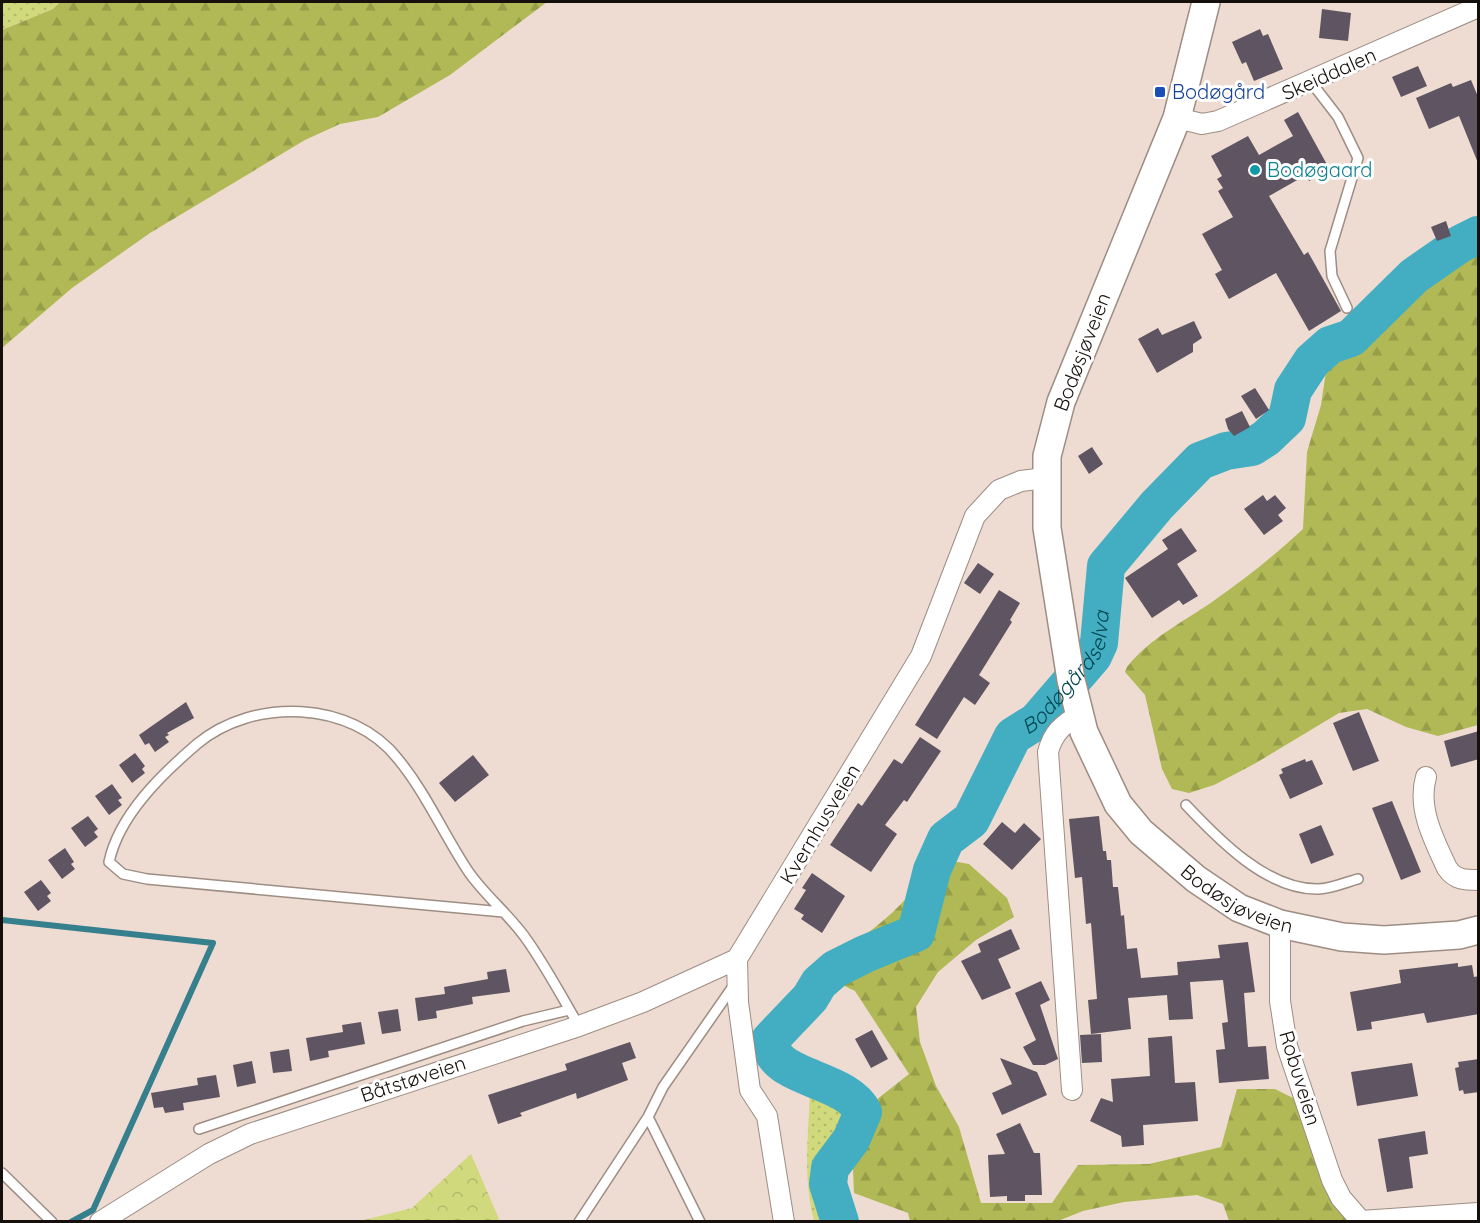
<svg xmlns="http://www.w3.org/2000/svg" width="1480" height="1223" viewBox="0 0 1480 1223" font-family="Quicksand,sans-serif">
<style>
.grass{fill:url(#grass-dots)}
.forest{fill:url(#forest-firs)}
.park{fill:url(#park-crowns)}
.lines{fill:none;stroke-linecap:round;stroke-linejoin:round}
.stream{stroke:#367f8c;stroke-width:6}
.river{stroke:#43aec2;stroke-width:38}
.building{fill:#5f5461}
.lane-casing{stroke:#9d8d83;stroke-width:12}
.street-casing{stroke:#9d8d83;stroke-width:22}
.secondary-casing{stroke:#9d8d83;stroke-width:30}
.lane{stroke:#fff;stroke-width:9}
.street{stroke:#fff;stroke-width:20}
.secondary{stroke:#fff;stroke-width:27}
.transit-dot{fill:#1a4fb4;stroke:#fff;stroke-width:2}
.culture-dot{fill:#0f9aa8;stroke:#fff;stroke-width:2}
.labels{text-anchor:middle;stroke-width:6;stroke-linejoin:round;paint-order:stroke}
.street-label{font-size:20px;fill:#16100d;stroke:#fff}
.transit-label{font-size:20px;fill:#164399;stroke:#fff;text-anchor:start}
.culture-label{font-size:20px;fill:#0d838f;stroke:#fff;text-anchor:start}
.water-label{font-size:21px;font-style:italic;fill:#024650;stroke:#fff}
</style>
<defs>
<pattern id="grass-dots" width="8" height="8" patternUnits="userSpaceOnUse" patternTransform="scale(1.5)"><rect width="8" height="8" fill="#d0d97c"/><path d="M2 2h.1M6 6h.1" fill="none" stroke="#b2b96a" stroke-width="1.8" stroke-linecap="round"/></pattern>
<pattern id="forest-firs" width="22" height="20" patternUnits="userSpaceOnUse" patternTransform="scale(1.5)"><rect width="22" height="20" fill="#b0b955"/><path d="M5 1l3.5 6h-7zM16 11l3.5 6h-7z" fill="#979e49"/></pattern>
<pattern id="park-crowns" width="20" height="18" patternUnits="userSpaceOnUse" patternTransform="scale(1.5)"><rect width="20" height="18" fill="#d0d97c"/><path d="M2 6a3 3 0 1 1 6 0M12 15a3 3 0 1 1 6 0" fill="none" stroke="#b2b96a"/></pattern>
</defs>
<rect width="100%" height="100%" fill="#eedcd2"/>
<path class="grass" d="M 2,2 L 60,2 L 53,9 L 2,30 Z
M 815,1081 L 856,1106 L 859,1111 L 851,1130 L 827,1162 L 825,1191 L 831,1221 L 814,1221 C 803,1179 808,1136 810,1093 Z"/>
<path class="forest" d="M 60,2 L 547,2 L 450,75 L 378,117 L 340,124 L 305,140 L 150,233 L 72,288 L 2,348 L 2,30 L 53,9 Z
M 1478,239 L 1478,725 L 1438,736 L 1406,727 L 1367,709 L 1339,713 L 1256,763 L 1214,785 L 1189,793 L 1172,789 L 1162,769 L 1145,695 L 1125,672 L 1127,667 C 1150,638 1183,622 1212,602 C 1244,580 1275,555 1303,529 L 1307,452 L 1321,405 L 1330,345 L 1351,338 L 1467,244 Z
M 946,860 L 969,864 L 1007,898 L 1014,917 L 976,940 L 938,972 L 916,1007 L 920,1042 L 936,1086 L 959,1127 L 981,1203 L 1052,1203 L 1078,1165 L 1149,1164 L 1221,1147 L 1237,1089 L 1275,1089 L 1301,1102 L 1346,1221 L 1229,1221 L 1223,1204 L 1197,1195 L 1124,1202 L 1083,1211 L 1058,1221 L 910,1221 L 908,1213 L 854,1193 L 853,1168 L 872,1133 L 871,1104 L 909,1074 L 855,991 L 811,970 C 837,954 862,939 885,919 C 907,901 922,877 946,860 Z"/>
<path class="park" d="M 471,1154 L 499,1219 L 494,1222 L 360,1221 L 412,1208 Z"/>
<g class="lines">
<path class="stream" d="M 2,920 L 213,943 L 93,1210 L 71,1222"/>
<path class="river" id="s1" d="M 840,1222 L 828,1184 L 830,1168 L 851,1140 L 863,1112 C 845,1076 770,1080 770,1040 L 810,998 L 819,983 L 835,969 L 865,954 L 916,933 L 932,870 L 946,839 L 971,820 L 1013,736 L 1037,721 L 1093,656 L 1099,643 L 1106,566 L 1157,505 L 1200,461 L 1226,451 L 1252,447 L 1266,438 L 1287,418 L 1293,390 L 1312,361 L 1330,345 L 1351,338 L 1414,276 L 1460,244 L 1478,235"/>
</g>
<path class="building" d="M 1322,9 L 1351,13 L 1348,41 L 1319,38 Z
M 1260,29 L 1263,36 L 1268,34 L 1283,69 L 1254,81 L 1246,62 L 1242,64 L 1232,42 Z
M 1418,66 L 1427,86 L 1401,97 L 1392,77 Z
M 1471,80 L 1479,99 L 1478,163 L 1459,116 L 1429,129 L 1416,98 L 1451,83 L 1453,87 Z
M 1298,112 L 1330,170 L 1309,181 L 1306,175 L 1269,196 L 1304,255 L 1308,252 L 1341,311 L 1309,331 L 1276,273 L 1229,299 L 1215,274 L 1222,270 L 1202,234 L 1233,217 L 1218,191 L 1223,188 L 1217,179 L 1222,176 L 1211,156 L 1248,136 L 1259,155 L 1293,136 L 1284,120 Z
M 1446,221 L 1451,236 L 1437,241 L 1431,227 Z
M 1194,321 L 1202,338 L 1193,344 L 1193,352 L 1157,373 L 1138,339 L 1158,328 L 1162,335 Z
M 1255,388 L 1269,410 L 1256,419 L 1241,396 Z
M 1242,411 L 1250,427 L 1234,436 L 1228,429 L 1225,419 Z
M 1092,447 L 1103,464 L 1089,474 L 1078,456 Z
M 1263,495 L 1267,501 L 1275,495 L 1286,508 L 1278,515 L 1283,521 L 1264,535 L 1244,509 Z
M 1181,528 L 1197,551 L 1177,564 L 1198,596 L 1183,605 L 1179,600 L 1152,618 L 1125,578 L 1168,549 L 1162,540 Z
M 978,563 L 994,574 L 980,594 L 964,583 Z
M 999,590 L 1020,603 L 1010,620 L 1012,622 L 979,675 L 990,683 L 975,705 L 964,697 L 937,739 L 915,725 Z
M 186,702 L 194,718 L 167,733 L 169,735 L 165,737 L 169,742 L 155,752 L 149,743 L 145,745 L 139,735 Z
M 1359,712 L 1379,761 L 1353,771 L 1333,723 Z
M 1479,731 L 1479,759 L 1451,767 L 1444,741 Z
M 920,737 L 941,751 L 907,802 L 904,800 L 885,825 L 897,834 L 871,872 L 830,845 L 858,803 L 862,806 L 894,759 L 902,764 Z
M 135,753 L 145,766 L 142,769 L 145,773 L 132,783 L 119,765 Z
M 473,755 L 489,775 L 455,802 L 439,783 Z
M 1305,759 L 1306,762 L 1312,760 L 1323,784 L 1290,799 L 1279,775 L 1283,773 L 1281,769 Z
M 112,784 L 122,798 L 118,800 L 122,805 L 109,815 L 95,796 Z
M 1392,801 L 1421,872 L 1401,880 L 1372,808 Z
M 88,816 L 98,829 L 94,832 L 98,837 L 85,847 L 71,828 Z
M 1099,816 L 1103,851 L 1106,851 L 1107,860 L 1111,860 L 1113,887 L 1118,887 L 1121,916 L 1124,915 L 1127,949 L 1137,948 L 1141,978 L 1178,975 L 1177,962 L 1220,958 L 1218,945 L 1248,942 L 1255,992 L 1244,993 L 1248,1047 L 1266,1046 L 1269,1079 L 1219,1083 L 1216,1050 L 1225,1049 L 1222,1023 L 1228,1022 L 1223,980 L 1190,982 L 1193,1019 L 1169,1020 L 1167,995 L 1128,998 L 1131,1029 L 1091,1034 L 1088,1000 L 1097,999 L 1091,923 L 1086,924 L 1082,877 L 1075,878 L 1069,819 Z
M 1002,822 L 1015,833 L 1024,823 L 1041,839 L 1012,870 L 983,844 Z
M 1321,825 L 1334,855 L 1311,864 L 1299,834 Z
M 65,848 L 74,862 L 71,864 L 75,869 L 62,879 L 48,860 Z
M 812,873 L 845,896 L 822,933 L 801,919 L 804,915 L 794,909 L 806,890 L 802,888 Z
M 41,880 L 51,893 L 47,896 L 51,901 L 38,911 L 24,892 Z
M 1011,929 L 1020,949 L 998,959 L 1011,988 L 982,1000 L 961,961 L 981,952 L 978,944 Z
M 1458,963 L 1458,967 L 1472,965 L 1474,977 L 1479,976 L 1479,1014 L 1427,1023 L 1424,1013 L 1371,1022 L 1372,1029 L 1357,1031 L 1350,992 L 1401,983 L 1399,970 Z
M 506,969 L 510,992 L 472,997 L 473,1004 L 436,1011 L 437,1018 L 418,1021 L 415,998 L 445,994 L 444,987 L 488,979 L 487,972 Z
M 1041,981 L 1050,1000 L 1040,1005 L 1058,1059 L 1045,1065 L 1033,1065 L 1023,1047 L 1036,1040 L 1015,993 Z
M 398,1009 L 401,1031 L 382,1034 L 378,1012 Z
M 361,1022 L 365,1044 L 328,1051 L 329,1057 L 310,1061 L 306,1038 L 343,1032 L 342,1025 Z
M 872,1030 L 888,1059 L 871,1068 L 855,1039 Z
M 1101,1034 L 1102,1062 L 1082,1063 L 1080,1035 Z
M 1172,1036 L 1175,1083 L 1195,1082 L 1198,1121 L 1143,1125 L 1144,1145 L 1122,1147 L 1121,1136 L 1090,1121 L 1101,1098 L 1113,1102 L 1111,1079 L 1150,1076 L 1148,1038 Z
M 630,1042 L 636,1058 L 622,1063 L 628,1080 L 577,1099 L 576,1093 L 520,1113 L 522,1116 L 498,1124 L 488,1095 L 567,1070 L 565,1064 Z
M 289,1049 L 292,1071 L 273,1073 L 270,1052 Z
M 1000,1058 L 1037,1072 L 1047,1095 L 1002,1115 L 992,1093 L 1012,1084 Z
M 1479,1059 L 1479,1092 L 1464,1094 L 1463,1090 L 1459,1091 L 1455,1068 L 1459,1067 L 1458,1062 Z
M 252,1061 L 256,1083 L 237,1087 L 233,1065 Z
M 1412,1063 L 1418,1096 L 1357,1106 L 1351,1072 Z
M 216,1075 L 220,1097 L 183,1103 L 184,1110 L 165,1113 L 163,1107 L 154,1108 L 151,1093 L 198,1085 L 197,1078 Z
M 1020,1123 L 1034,1153 L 1040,1153 L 1042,1195 L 1025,1195 L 1025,1201 L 1007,1201 L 1007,1196 L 990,1197 L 988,1155 L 1005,1154 L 996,1134 Z
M 1425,1131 L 1428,1154 L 1409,1157 L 1413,1188 L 1387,1192 L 1378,1139 Z"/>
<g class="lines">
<defs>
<path id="lane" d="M 1311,82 L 1338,117 L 1358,158 L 1330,251 L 1332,276 L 1347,308
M 1186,805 C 1218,839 1267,890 1318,889 C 1331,889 1346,882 1358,879
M 503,912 L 147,879 L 123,874 L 109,862 C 119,815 162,774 197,744 C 253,697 352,700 398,759 C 426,793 444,835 468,871 C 485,896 510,915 527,940 C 546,967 562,997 579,1026
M 648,1117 L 700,1222
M 199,1129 L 523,1021 L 569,1010
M 2,1173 L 52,1222
M 579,1222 L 648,1117 L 663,1087 L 734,985"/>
<path id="street" d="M 1177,118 L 1202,124 L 1218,121 L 1478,7
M 1426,777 C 1417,808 1434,840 1447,868 C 1455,880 1465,880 1478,880
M 1280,924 L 1280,1001 L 1287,1046 L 1332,1180 L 1341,1198 L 1361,1221
M 1072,1090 L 1048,752 C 1053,733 1062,725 1079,715
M 1361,1221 L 1478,1213
M 100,1222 L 209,1154 L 250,1134 L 579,1026 L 643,1002 L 737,959
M 784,1222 L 767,1116 L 750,1090 L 738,1002 L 737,959 L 921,656 L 975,516 L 999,490 L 1021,481 L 1045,478"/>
<g id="secondary">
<path id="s2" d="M 1206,2 L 1177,118 L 1061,402 L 1047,456 L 1047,528 L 1071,680 L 1084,732 L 1118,804 L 1141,832 L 1196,879 L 1239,908 L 1280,924 L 1342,937 L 1384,940 L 1459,935 L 1478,930"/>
</g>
</defs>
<use href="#lane" class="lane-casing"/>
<use href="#street" class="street-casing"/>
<use href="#secondary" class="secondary-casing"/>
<use href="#lane" class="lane"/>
<use href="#street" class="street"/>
<use href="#secondary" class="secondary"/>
</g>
<rect class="transit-dot" x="1154" y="86" width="12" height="12" rx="3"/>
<circle class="culture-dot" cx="1255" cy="170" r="6"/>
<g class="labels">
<g class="street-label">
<text transform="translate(1329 74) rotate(-24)" y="7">Skeiddalen</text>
<text transform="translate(1082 352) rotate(-69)" y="7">Bodøsjøveien</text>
<text transform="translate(820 824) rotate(-59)" y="7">Kvernhusveien</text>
<text dy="7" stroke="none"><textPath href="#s2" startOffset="996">Bodøsjøveien</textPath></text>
<text transform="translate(1300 1078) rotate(73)" y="7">Robuveien</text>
<text transform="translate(413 1079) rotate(-18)" y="7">Båtstøveien</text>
</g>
<g class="transit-label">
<text x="1172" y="99">Bodøgård</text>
</g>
<g class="culture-label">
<text x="1267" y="177">Bodøgaard</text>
</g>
<g class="water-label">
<text dy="7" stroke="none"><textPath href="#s1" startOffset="741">Bodøgårdselva</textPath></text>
</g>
</g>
<rect width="1480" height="1223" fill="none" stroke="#16100d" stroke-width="6"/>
</svg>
